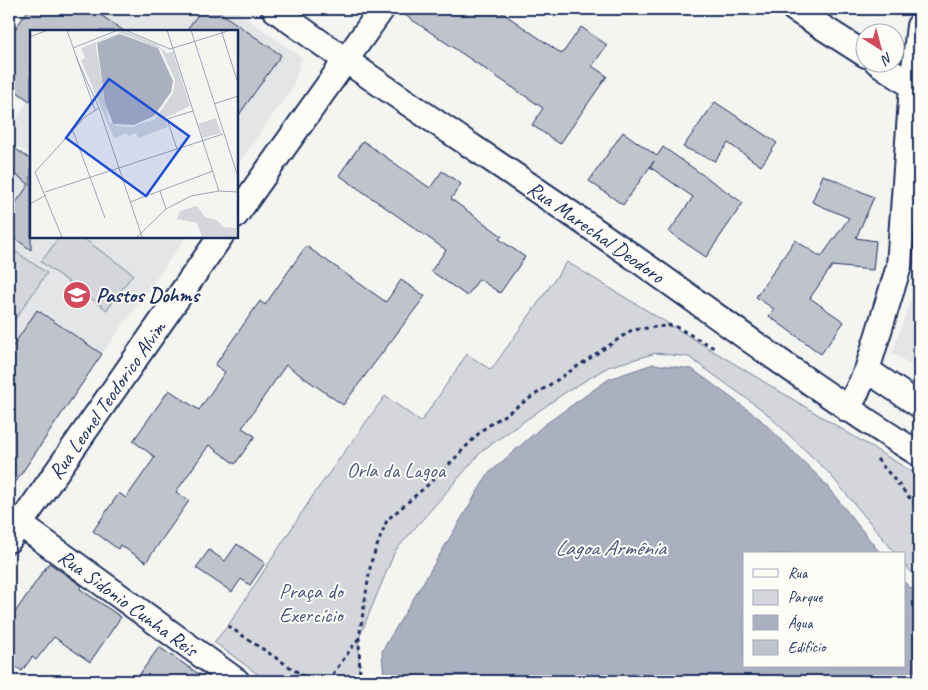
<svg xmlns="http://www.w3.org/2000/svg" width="928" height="690" viewBox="0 0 928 690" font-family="Caveat,sans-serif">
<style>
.built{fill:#e4e5e6}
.green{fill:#d4d6db;stroke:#78829c}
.water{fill:#aab0bf;stroke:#717c98}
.building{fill:#bfc3cc;stroke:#1b2f5e}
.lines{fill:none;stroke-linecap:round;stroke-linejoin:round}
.street-casing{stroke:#1b2f5e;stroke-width:28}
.path{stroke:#1b2f5e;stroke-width:3;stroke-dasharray:4 4;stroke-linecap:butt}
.street{stroke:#fdfcf7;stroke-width:24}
.labels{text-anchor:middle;stroke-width:4;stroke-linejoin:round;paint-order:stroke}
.street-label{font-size:21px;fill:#1b2f5e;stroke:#fdfcf7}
.poi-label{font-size:21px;font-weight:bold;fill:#1b2f5e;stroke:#fdfcf7;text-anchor:start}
.park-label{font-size:21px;fill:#49597d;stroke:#fdfcf7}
.water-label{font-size:22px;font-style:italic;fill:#46567b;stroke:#fdfcf7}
.inset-road{fill:none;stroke:#9da5b6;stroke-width:1}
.view{fill:#1d4ed8;fill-opacity:0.15;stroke:#1d4ed8;stroke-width:2.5}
.inset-edge{fill:none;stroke:#1b2f5e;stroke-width:2.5}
</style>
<rect width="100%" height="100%" fill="#f4f4f1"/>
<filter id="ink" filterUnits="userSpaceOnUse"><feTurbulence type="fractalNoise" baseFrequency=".02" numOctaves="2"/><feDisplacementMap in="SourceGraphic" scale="10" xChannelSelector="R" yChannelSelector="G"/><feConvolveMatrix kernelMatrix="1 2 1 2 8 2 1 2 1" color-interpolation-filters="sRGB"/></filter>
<g filter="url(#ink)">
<path class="built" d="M 28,9 L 234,9 L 302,58 L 292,88 L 236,167 L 236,31 L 31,31 L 31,236 L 187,236 L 102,354 L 9,492 L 9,181 L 28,154 L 9,141 L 9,128 L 27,102 L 9,89 L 9,36 Z
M 919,277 L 919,371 L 892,353 Z"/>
<path class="green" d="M 60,236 L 80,236 L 133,274 L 107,310 L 41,262 Z
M 9,247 L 47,273 L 9,328 Z
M 567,262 L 919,476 L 919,580 L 904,564 L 904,554 L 896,554 L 828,472 L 764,411 L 689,357 L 656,353 L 608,367 L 563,394 L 483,450 L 395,551 L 359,638 L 359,681 L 267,681 L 214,642 L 228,626 L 316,491 L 385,396 L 421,422 L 467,354 L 491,370 Z"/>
<path class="water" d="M 653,364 L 692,369 L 759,418 L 822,480 L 881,554 L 744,554 L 744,666 L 904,666 L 904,582 L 919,595 L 919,681 L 384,681 L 382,651 L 488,474 L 544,425 L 609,379 Z"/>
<path class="building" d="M 29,9 L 92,9 L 124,31 L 31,31 L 31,102 L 9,86 L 9,38 Z
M 202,9 L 215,9 L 281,55 L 236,119 L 236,31 L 186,31 Z
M 396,9 L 497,9 L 562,54 L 581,27 L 607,45 L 592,66 L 607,76 L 560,144 L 532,125 L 543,108 Z
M 715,102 L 777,143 L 761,166 L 728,143 L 715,161 L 683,147 Z
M 623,132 L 657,156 L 663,147 L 743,203 L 706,257 L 669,232 L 693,197 L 650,167 L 654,161 L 623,205 L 589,181 Z
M 363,141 L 430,188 L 442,171 L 461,184 L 451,199 L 502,236 L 499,239 L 525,257 L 500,293 L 479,279 L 467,296 L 431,271 L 446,250 L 339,175 Z
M 9,144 L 31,160 L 31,250 L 9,234 L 9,213 L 29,184 L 9,170 Z
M 823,175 L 874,197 L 856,238 L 876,241 L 873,270 L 832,266 L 810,298 L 844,322 L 821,354 L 769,316 L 774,309 L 756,297 L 795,240 L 821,257 L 849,218 L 812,202 Z
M 306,246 L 386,302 L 401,280 L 425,296 L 343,405 L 286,365 L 242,428 L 255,436 L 235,464 L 209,445 L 176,492 L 189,501 L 146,562 L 120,545 L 118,549 L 93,531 L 119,493 L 126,498 L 155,457 L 133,441 L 169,390 L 199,410 L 225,372 L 215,365 L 260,301 L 265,305 Z
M 37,310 L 102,354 L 9,492 L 9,352 Z
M 237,544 L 265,563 L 250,585 L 241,579 L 232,592 L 196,568 L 209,550 L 225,561 Z
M 49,563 L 82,586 L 80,589 L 121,617 L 90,662 L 54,637 L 36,660 L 32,657 L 22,671 L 9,662 L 9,621 Z
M 159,647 L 209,681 L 135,681 Z"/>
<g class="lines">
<defs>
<path id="street" d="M 274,9 C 381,88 493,159 602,235 C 708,308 810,387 919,454
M 794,9 L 866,55
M 877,62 L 912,86
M 236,215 L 382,9
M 867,370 L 919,405
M 848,410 L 867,370 L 899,266 L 912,86 L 919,26
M 20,524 L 237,681
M 9,540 L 221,236"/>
</defs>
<use href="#street" class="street-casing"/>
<path class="path" d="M 877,459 L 919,509
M 228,626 L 311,681
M 328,681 L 358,639
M 360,681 L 359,638 L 371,562 L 387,520 L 437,477 L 482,430 L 632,330 L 673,325 L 714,348"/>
<use href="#street" class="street"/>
</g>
</g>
<defs>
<symbol id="school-disc" viewBox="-11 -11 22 22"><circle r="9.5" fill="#d1495b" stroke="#fdfcf7"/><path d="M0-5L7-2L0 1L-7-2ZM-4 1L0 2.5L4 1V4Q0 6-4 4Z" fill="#fff"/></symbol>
</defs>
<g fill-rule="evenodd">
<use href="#school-disc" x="61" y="279" width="32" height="32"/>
</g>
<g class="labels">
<g class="street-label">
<text transform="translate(596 232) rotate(35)" y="7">Rua Marechal Deodoro</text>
<text transform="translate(107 400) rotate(-55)" y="7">Rua Leonel Teodorico Alvim</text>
<text transform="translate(128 603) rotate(36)" y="7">Rua Sidonio Cunha Reis</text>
</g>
<g class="poi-label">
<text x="96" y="302">Pastos Dohms</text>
</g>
<g class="park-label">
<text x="396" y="477">Orla da Lagoa</text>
<text x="311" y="598">Praça do<tspan x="311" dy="24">Exercício</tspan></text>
</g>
<g class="water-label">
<text x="610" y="555">Lagoa Armênia</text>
</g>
</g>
<g transform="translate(30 30)">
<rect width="208" height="208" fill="#f4f4f1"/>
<path d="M 94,1 L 126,14 L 137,23 L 143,22 L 160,76 L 135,88 L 138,97 L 108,108 L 106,103 L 98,106 L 97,103 L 84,108 L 51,30 L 55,28 L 51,18 ZM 91,3 L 131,19 L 145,50 L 143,63 L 125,89 L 102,97 L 87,96 L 79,92 L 66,17 L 66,13 ZM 186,88 L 191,103 L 173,108 L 168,94 ZM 167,176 L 175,187 L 187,190 L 193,197 L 206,198 L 207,207 L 172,207 L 167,193 L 147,189 L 150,181 Z" fill="#d4d6db" fill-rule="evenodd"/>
<path d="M 90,4 L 128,18 L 143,51 L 141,62 L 124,86 L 104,95 L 83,94 L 75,73 L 67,13 Z" fill="#aab0bf"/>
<path class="inset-road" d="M 37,0 L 65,80M 95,0 L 140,19 L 201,0M 137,0 L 189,161M 161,0 L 208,147M 191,0 L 208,53M 0,7 L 18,0M 43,18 L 88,0M 46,27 L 69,78 L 112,207M 184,74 L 208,66M 43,101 L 75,188M 147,119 L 137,89 L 163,81M 130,161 L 136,179M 15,162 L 193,104M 100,172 L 183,141M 0,174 L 16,165M 32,207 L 5,142 L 55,87 L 69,78M 107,207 L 136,179 L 161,166 L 189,161 L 208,162"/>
<path class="view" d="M 79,49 L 159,106 L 116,166 L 36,108 Z"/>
<rect width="208" height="208" class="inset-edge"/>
</g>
<rect width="928" height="690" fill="none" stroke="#fdfcf7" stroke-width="30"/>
<rect x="15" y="15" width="898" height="660" fill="none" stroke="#1b2f5e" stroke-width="2" filter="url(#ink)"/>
<rect x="743" y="552" width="162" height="115" fill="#fdfcf7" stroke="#a3aaba"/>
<rect x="753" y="569" width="25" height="8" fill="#fdfcf7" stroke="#a3aaba"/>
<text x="788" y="578" font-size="15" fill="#1b2f5e">Rua</text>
<rect x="753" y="590" width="25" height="15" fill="#d4d6db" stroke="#a3aaba"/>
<text x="788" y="602" font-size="15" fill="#1b2f5e">Parque</text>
<rect x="753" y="615" width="25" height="15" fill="#aab0bf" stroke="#a3aaba"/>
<text x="788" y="628" font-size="15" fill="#1b2f5e">Água</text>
<rect x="753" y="640" width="25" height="15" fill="#bfc3cc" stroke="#a3aaba"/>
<text x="788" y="652" font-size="15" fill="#1b2f5e">Edifício</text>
<g transform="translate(880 48) rotate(144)"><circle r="24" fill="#fdfcf7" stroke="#a3aaba"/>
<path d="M0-4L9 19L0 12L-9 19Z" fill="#d1495b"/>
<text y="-8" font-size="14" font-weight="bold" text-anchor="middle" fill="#1b2f5e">N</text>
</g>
</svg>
